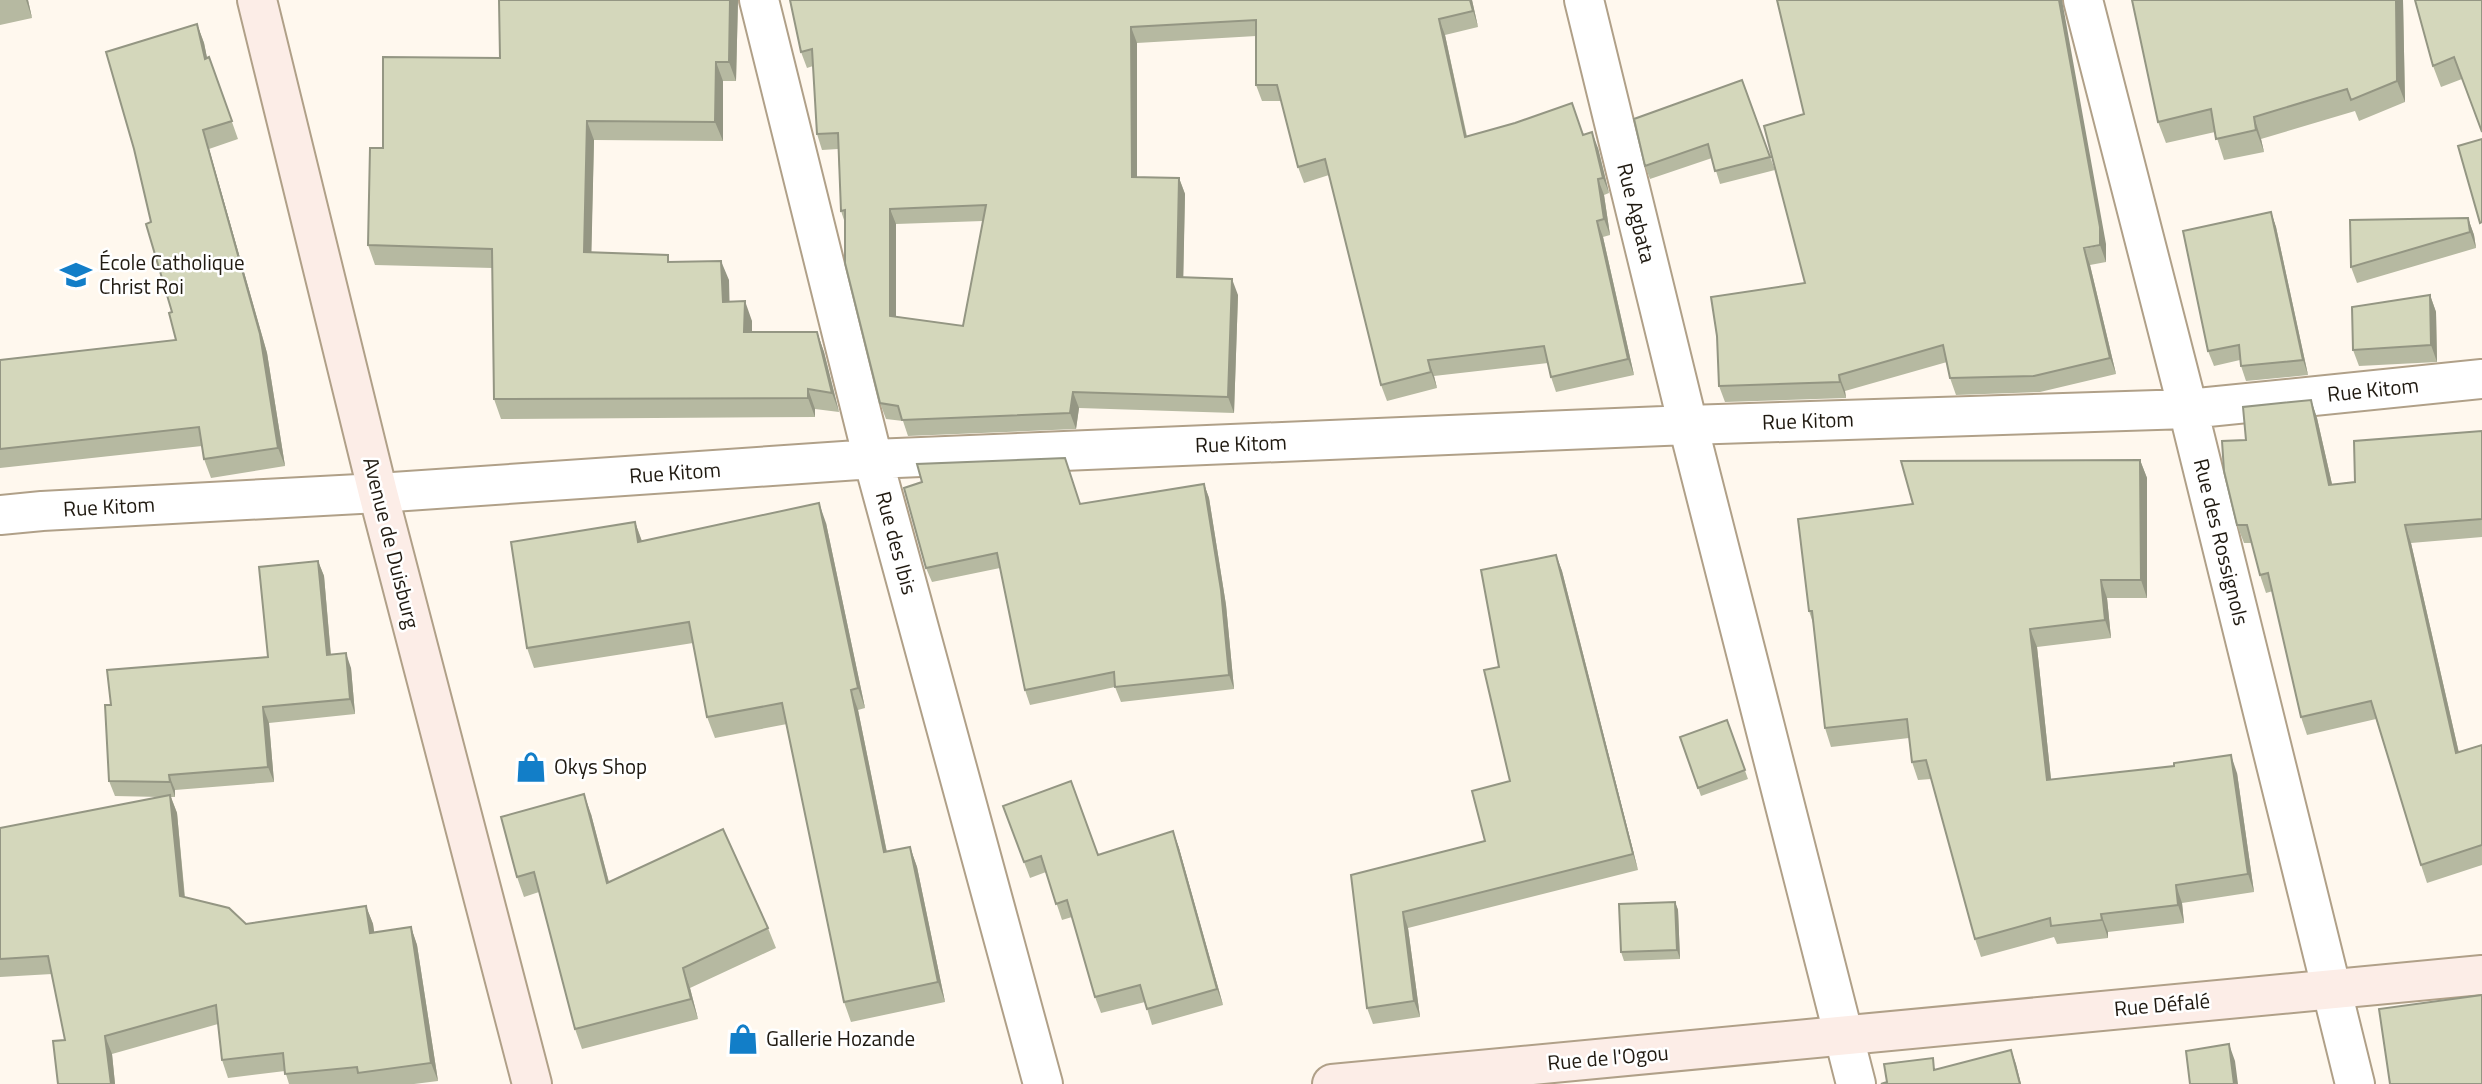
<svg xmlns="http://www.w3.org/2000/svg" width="2482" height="1084" viewBox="0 0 2482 1084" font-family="'Titillium Web',sans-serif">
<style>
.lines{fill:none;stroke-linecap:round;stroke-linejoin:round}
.street-casing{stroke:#b0a088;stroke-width:42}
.secondary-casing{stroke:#b0a088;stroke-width:42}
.street{stroke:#fff;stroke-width:38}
.secondary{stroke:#fcede7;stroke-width:38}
.wall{fill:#b6b9a1;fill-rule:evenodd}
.shaded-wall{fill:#949683}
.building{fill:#d4d7bb;stroke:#949683;stroke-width:2;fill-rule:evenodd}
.labels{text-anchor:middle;stroke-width:5;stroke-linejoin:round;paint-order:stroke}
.street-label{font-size:21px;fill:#201a11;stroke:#fff}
.poi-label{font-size:21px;fill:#201a11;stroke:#fff;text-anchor:start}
</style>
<rect width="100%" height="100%" fill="#fff8ee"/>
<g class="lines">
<defs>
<path id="street" d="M 759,0 L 873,459 L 1043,1084
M 1584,0 L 1688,425 L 1856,1084
M 2083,0 L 2188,409 L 2355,1084
M 0,515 L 42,511 L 378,493 L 873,459 L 1688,425 L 2188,409 L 2482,379"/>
<path id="secondary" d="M 257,0 L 378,493 L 532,1084
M 1332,1084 L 2482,975"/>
</defs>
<use href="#street" class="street-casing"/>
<use href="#secondary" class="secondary-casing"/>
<use href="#street" class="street"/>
<use href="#secondary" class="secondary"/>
</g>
<path class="wall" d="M 0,0 L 28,0 L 32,18 L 0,25 Z
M 499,0 L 738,0 L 736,81 L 723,81 L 723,141 L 594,140 L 591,253 L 671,262 L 729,280 L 729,302 L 752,321 L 752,332 L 817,332 L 824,352 L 839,412 L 815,409 L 815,417 L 501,419 L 494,399 L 493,268 L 375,265 L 368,245 L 383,148 L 500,58 Z
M 790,0 L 1472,0 L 1478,27 L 1445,35 L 1467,136 L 1583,135 L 1598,148 L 1609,193 L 1604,195 L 1610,235 L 1603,237 L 1634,375 L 1556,392 L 1551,377 L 1548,363 L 1434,376 L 1437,388 L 1387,401 L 1381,385 L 1329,175 L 1304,183 L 1298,167 L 1281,101 L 1262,101 L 1256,85 L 1256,36 L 1137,43 L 1137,177 L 1179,178 L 1185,194 L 1183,277 L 1238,295 L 1234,413 L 1079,408 L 1076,429 L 908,436 L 903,421 L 886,419 L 880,403 L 845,223 L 841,211 L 838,149 L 822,150 L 817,134 L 813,66 L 807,68 L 801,52 ZM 983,221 L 963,326 L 896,317 L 896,224 Z
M 2403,0 L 2405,102 L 2359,121 L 2355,111 L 2261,139 L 2264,152 L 2224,160 L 2215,132 L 2166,143 L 2158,122 Z
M 2482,0 L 2462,79 L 2441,87 L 2433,66 Z
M 197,24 L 204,43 L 207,58 L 209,57 L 238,139 L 209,149 L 267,353 L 285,466 L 211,478 L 204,459 L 202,446 L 0,468 L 0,360 L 176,340 L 172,312 L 151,222 Z
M 1742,80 L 1775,170 L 1720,184 L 1712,158 L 1650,179 L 1645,166 Z
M 2271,212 L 2276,227 L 2308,375 L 2246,381 L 2241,366 L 2240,360 L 2214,366 L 2208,351 Z
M 2468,218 L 2474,235 L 2476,248 L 2357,283 L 2351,267 Z
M 2106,244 L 2106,262 L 2090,265 L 2116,374 L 2040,392 L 1956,395 L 1950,378 L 1947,362 L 1845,391 L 1846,398 L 1725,402 L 1719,386 L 1717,336 Z
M 2430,295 L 2436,312 L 2437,362 L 2359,366 L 2353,350 Z
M 2311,400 L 2317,418 L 2332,484 L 2355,482 L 2482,431 L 2482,537 L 2411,543 L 2459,753 L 2482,745 L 2482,865 L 2427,883 L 2421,865 L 2376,719 L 2307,735 L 2301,717 L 2273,591 L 2266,593 L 2260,575 L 2252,543 L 2244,543 L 2237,525 L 2246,440 Z
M 1065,458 L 1080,504 L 1204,484 L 1209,498 L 1226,605 L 1234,689 L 1121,702 L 1115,687 L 1030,705 L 1025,690 L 1000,568 L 932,582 L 926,568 Z
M 2140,460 L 2147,478 L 2147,598 L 2107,598 L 2111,638 L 2037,647 L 2051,780 L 2237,773 L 2254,892 L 2182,903 L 2184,923 L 2108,932 L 2108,938 L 2057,944 L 2054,937 L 1981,957 L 1975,939 L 1931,779 L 1918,780 L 1912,762 L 1909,738 L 1831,747 L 1825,728 L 1813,623 L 1809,611 L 1913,504 Z
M 635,522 L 642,541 L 826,523 L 865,708 L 858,710 L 887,852 L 910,847 L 917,867 L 945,1002 L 851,1022 L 844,1002 L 787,724 L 715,738 L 707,717 L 693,643 L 534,668 L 527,648 Z
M 1556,555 L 1562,571 L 1638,870 L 1408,928 L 1420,1017 L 1373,1024 L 1367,1008 L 1351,875 L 1485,841 L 1510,781 L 1499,667 Z
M 318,561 L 324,576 L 331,655 L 351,668 L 355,714 L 269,723 L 274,782 L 175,790 L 175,797 L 171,797 L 177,813 L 185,897 L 246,924 L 366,906 L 373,924 L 374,933 L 411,927 L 417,945 L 438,1081 L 414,1084 L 289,1084 L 285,1071 L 228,1078 L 222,1060 L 218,1024 L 112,1054 L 115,1084 L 58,1084 L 65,1040 L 52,974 L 0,977 L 0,828 L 160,797 L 115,796 L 109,781 L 111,705 L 268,657 Z
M 1727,720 L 1748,779 L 1701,796 L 1680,737 Z
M 1003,806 L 1098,855 L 1173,831 L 1179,848 L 1223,1005 L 1152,1025 L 1145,1002 L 1101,1013 L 1095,997 L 1072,917 L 1062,920 L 1046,872 L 1030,878 Z
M 591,814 L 609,882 L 768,928 L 776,948 L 690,988 L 698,1019 L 582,1049 L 575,1029 L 539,892 L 524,897 L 517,877 Z
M 1675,902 L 1678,910 L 1680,959 L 1624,961 L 1621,952 Z"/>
<path class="shaded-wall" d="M 26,0 L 28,0 L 32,18 Z
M 730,0 L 738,0 L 736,81 L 729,62 Z
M 1470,0 L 1472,0 L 1478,27 L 1473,11 Z
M 2059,0 L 2062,0 L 2106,244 L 2106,262 L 2100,245 Z
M 2396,0 L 2403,0 L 2405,102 L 2397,81 Z
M 1439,19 L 1445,35 L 1470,153 L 1465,137 Z
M 197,24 L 204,43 L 211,77 L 205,59 Z
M 1131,27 L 1137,43 L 1137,193 L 1132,177 Z
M 716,62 L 723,81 L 723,141 L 715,122 Z
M 2254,117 L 2261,139 L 2264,152 L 2256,130 Z
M 587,121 L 594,140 L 591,272 L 584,252 Z
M 203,130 L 209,149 L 267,353 L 285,466 L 278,448 Z
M 1592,132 L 1598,148 L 1609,193 L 1603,178 Z
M 1179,178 L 1185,194 L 1183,293 L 1177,277 Z
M 1598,179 L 1604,195 L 1610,235 L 1604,219 Z
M 890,209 L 896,224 L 896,332 L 890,316 Z
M 2271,212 L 2276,227 L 2308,375 L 2303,360 Z
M 2468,218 L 2474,235 L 2476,248 L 2470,232 Z
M 1597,221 L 1603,237 L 1634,375 L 1628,359 Z
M 2084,248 L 2090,265 L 2116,374 L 2110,358 Z
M 721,261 L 729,280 L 730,321 L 723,302 Z
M 1232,279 L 1238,295 L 1234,413 L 1228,397 Z
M 2430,295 L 2436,312 L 2437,362 L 2431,345 Z
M 745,301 L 752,321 L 752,352 L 744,332 Z
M 817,332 L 824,352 L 839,412 L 832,393 Z
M 1428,360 L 1434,376 L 1437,388 L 1431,372 Z
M 1839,375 L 1845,391 L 1846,398 L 1840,382 Z
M 808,389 L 815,409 L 815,417 L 808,398 Z
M 1073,392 L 1079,408 L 1076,429 L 1070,413 Z
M 2311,400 L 2317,418 L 2336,502 L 2329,485 Z
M 2140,460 L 2147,478 L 2147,598 L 2141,580 Z
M 1204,484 L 1209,498 L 1226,605 L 1234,689 L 1229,675 Z
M 819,503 L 826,523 L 865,708 L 858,688 Z
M 635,522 L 642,542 L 638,542 Z
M 2405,525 L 2411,543 L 2463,771 L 2456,753 Z
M 1556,555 L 1562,571 L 1638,870 L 1633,854 Z
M 318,561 L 324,576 L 332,670 L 327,655 Z
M 2101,580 L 2107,598 L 2111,638 L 2105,620 Z
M 2030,629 L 2037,647 L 2053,798 L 2047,780 Z
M 346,653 L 351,668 L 355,714 L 350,699 Z
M 851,690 L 858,710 L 891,873 L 884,852 Z
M 263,707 L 269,723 L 274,782 L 268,767 Z
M 2231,755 L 2237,773 L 2254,892 L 2248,874 Z
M 169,775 L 175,790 L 175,797 L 170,782 Z
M 584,794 L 591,814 L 614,902 L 607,883 Z
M 170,795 L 177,813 L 186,914 L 180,896 Z
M 1173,831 L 1179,848 L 1223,1005 L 1217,989 Z
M 910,847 L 917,867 L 945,1002 L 938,982 Z
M 2176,885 L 2182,903 L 2184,923 L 2178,905 Z
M 1675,902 L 1678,910 L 1680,959 L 1677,950 Z
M 366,906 L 373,924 L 377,951 L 370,933 Z
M 1403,912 L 1408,928 L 1420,1017 L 1414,1001 Z
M 2101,914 L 2108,932 L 2108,938 L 2102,920 Z
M 411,927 L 417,945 L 438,1081 L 431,1063 Z
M 683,968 L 690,988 L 698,1019 L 691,999 Z
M 105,1036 L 112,1054 L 115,1084 L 111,1084 Z
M 2229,1044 L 2235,1061 L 2238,1084 L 2234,1084 Z
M 2011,1050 L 2016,1064 L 2021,1084 L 2020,1084 Z"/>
<path class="building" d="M 499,0 L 730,0 L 729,62 L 716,62 L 715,122 L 587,121 L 584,252 L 668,255 L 668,262 L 721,261 L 723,302 L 745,301 L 744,332 L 817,332 L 832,393 L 808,389 L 808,398 L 494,399 L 492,249 L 368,245 L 370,148 L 383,148 L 383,57 L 500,58 Z
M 790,0 L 1470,0 L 1473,11 L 1439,19 L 1465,137 L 1515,123 L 1572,103 L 1583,135 L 1592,132 L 1603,178 L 1598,179 L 1604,219 L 1597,221 L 1628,359 L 1551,377 L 1544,346 L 1428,360 L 1431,372 L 1381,385 L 1325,159 L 1298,167 L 1277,85 L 1256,85 L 1256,20 L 1131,27 L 1132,177 L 1179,178 L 1177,277 L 1232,279 L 1228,397 L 1073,392 L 1070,413 L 902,420 L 898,406 L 880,403 L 845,263 L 845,210 L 841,211 L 838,133 L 817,134 L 812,49 L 801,52 ZM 986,205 L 963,326 L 890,316 L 890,209 Z
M 1777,0 L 2059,0 L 2100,227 L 2100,245 L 2084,248 L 2110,358 L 2034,376 L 1950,378 L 1943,345 L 1839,375 L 1840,382 L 1719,386 L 1717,336 L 1711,297 L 1805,283 L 1764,126 L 1804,114 Z
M 2132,0 L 2396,0 L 2397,81 L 2351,100 L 2347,89 L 2254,117 L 2256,130 L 2216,139 L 2211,109 L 2158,122 Z
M 2415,0 L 2482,0 L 2482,132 L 2454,57 L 2433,66 Z
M 197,24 L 205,59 L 209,57 L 232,121 L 203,130 L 260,334 L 278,448 L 204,459 L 199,427 L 0,449 L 0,360 L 176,340 L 169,313 L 172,312 L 146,224 L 151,222 L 134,149 L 106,52 Z
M 1742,80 L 1770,157 L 1715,171 L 1708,144 L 1645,166 L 1634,119 Z
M 2482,139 L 2482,222 L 2480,223 L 2458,146 Z
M 2271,212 L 2303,360 L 2241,366 L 2239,345 L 2208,351 L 2183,231 Z
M 2468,218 L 2470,232 L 2351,267 L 2350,220 Z
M 2430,295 L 2431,345 L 2353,350 L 2352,307 Z
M 2311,400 L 2329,485 L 2355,482 L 2354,441 L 2482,431 L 2482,519 L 2405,525 L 2456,753 L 2482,745 L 2482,845 L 2421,865 L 2371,701 L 2301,717 L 2268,573 L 2260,575 L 2247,525 L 2237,525 L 2224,471 L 2222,441 L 2246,440 L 2243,407 Z
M 1065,458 L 1080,504 L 1204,484 L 1221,590 L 1229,675 L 1115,687 L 1114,672 L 1025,690 L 997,553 L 926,568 L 904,488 L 922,482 L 917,464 Z
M 2140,460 L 2141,580 L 2101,580 L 2105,620 L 2030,629 L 2047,780 L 2174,766 L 2174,763 L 2231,755 L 2248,874 L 2176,885 L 2178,905 L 2101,914 L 2102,920 L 2051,926 L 2050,918 L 1975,939 L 1926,760 L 1912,762 L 1907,719 L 1825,728 L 1812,611 L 1809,611 L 1798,519 L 1913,504 L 1901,461 Z
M 819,503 L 858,688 L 851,690 L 884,852 L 910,847 L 938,982 L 844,1002 L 782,703 L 707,717 L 689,622 L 527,648 L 511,542 L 635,522 L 638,542 Z
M 1556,555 L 1633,854 L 1403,912 L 1414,1001 L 1367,1008 L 1351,875 L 1485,841 L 1472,791 L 1510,781 L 1484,670 L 1499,667 L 1481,570 Z
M 318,561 L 327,655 L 346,653 L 350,699 L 263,707 L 268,767 L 169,775 L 170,782 L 109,781 L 105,705 L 111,705 L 107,670 L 268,657 L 259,567 Z
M 1727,720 L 1745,770 L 1698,788 L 1680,737 Z
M 1071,781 L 1098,855 L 1173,831 L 1217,989 L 1147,1009 L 1140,985 L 1095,997 L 1067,900 L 1056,904 L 1041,856 L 1024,862 L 1003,806 Z
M 584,794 L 607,883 L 723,829 L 768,928 L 683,968 L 691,999 L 575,1029 L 534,872 L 517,877 L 501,817 Z
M 170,795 L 180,896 L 229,908 L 246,924 L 366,906 L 370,933 L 411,927 L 431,1063 L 358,1073 L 357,1067 L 285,1074 L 283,1053 L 222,1060 L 216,1005 L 105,1036 L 111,1084 L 58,1084 L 53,1041 L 65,1040 L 48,956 L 0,959 L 0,828 Z
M 1675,902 L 1677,950 L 1621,952 L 1619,904 Z
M 2482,995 L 2482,1084 L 2390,1084 L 2379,1009 Z
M 2229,1044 L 2234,1084 L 2190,1084 L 2186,1051 Z
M 2011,1050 L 2020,1084 L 1881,1084 L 1887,1082 L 1884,1064 L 1933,1058 L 1934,1070 Z"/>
<defs>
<symbol id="school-bare" viewBox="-9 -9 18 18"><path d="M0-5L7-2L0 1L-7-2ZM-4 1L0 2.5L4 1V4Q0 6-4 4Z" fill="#127ec8" stroke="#fff" stroke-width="2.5" paint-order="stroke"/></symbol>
<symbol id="shop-bare" viewBox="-9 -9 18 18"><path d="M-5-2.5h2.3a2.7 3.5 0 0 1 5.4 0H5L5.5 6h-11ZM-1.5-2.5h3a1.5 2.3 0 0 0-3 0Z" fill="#127ec8" stroke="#fff" stroke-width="2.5" paint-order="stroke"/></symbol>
</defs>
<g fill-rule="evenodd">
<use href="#school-bare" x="54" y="253" width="44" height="44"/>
<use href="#shop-bare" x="509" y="745" width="44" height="44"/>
<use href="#shop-bare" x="721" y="1017" width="44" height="44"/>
</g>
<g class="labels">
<g class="street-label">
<text transform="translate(1636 213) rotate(76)" y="7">Rue Agbata</text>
<text transform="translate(2373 390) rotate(-6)" y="7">Rue Kitom</text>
<text transform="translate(1808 421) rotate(-2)" y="7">Rue Kitom</text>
<text transform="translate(1241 444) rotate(-2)" y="7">Rue Kitom</text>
<text transform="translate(675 473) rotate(-4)" y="7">Rue Kitom</text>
<text transform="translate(109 507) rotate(-3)" y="7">Rue Kitom</text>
<text transform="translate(2221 542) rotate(76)" y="7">Rue des Rossignols</text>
<text transform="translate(391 543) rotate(76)" y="7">Avenue de Duisburg</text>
<text transform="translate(896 543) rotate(75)" y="7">Rue des Ibis</text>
<text transform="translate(2162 1005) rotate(-5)" y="7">Rue Défalé</text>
<text transform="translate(1608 1058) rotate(-5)" y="7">Rue de l'Ogou</text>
</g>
<g class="poi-label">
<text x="99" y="270">École Catholique<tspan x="99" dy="24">Christ Roi</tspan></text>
<text x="554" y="774">Okys Shop</text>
<text x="766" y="1046">Gallerie Hozande</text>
</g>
</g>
</svg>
